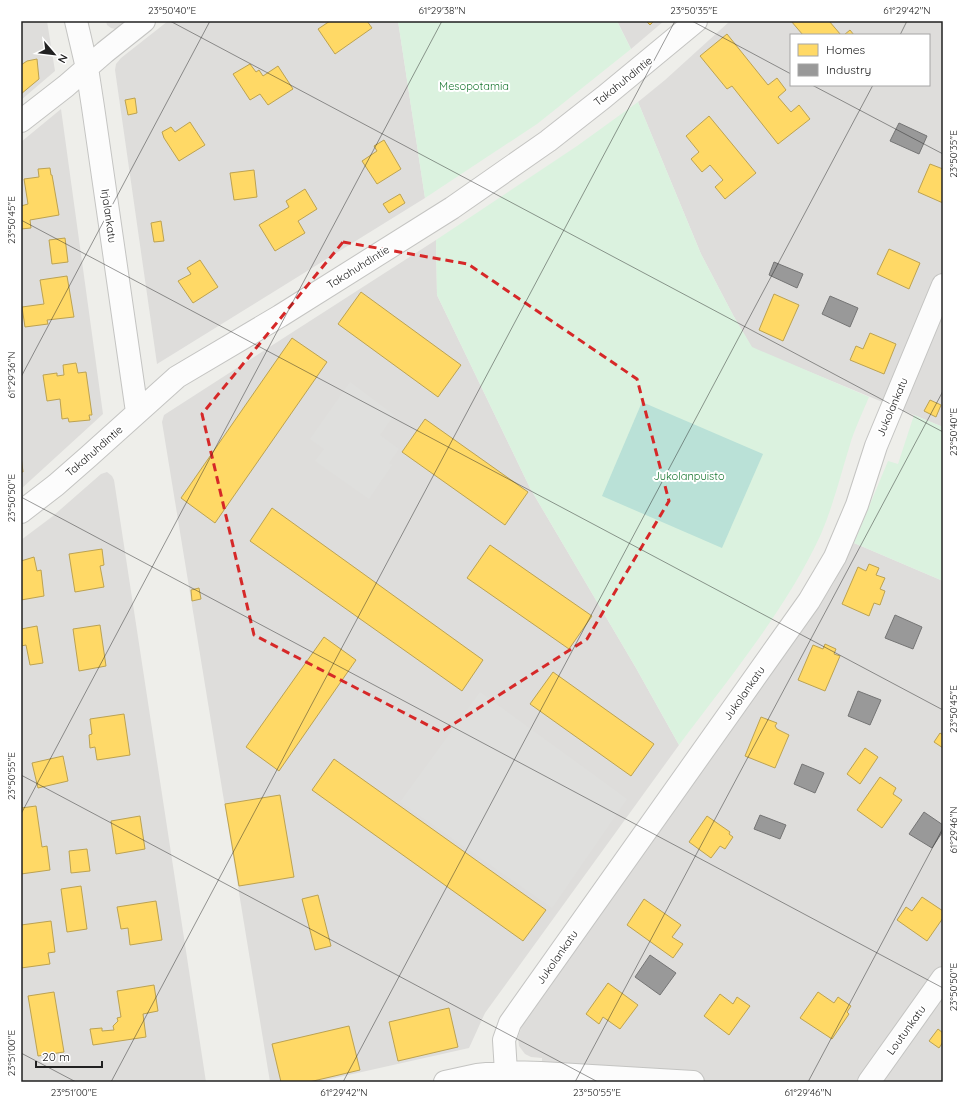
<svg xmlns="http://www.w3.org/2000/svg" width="964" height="1103" viewBox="0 0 964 1103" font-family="Quicksand,sans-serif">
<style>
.residential{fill:#dedddb;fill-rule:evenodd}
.park{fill:#dbf2df}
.pitch{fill:#bae1d7}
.parking{fill:#dfdfdd}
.homes{fill:#ffd966;stroke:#bca251}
.industry{fill:#999;stroke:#757575}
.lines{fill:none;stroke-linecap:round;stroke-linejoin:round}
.minor-casing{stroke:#c4c4c2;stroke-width:24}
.minor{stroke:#fcfcfc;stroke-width:22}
.marked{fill:none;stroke:#d62828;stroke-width:3;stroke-dasharray:8 5;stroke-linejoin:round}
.ticks{fill:none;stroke:#212121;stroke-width:1;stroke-opacity:0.45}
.labels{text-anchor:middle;stroke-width:4;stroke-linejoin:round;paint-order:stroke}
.street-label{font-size:11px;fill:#212121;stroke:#fff}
.park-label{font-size:11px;fill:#187630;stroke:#fff}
.neatline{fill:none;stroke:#212121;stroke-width:1.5}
.ticks-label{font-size:10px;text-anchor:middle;fill:#212121}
</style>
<rect width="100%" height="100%" fill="#eeeeea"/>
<path class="residential" d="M 21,21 L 47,21 L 55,71 L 21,100 Z
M 106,21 L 128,21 L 119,28 L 115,29 L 111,28 L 107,25 Z
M 168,21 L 398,21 L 425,198 L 157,364 L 115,70 L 116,64 L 121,58 Z
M 617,21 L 664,21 L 631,49 Z
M 730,21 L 943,21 L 943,427 L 752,348 L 733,315 L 701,254 L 638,102 L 665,80 ZM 791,35 L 929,35 L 929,85 L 791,85 Z
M 61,109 L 103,414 L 21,489 L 21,142 Z
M 436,240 L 437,295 L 530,488 L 636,668 L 679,745 L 485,1013 L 469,1048 L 317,1082 L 270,1082 L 162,422 L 164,415 Z
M 107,472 L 112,476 L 114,480 L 206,1082 L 21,1082 L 21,540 L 53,516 L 101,474 Z
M 854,543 L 943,581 L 943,1082 L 542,1082 L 542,1058 L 531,1057 L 525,1054 L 519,1046 L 518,1037 L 523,1023 L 702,769 L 808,623 L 833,584 Z"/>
<path class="park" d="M 398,21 L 617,21 L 631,49 L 537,124 L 425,198 Z
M 638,102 L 701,254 L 733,315 L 752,347 L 869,397 C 862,414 854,430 849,448 C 840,477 833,506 821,534 C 786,610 729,678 679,745 L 636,668 L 530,488 L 437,295 L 436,240 L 577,146 Z
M 914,415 L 943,427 L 943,581 L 854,543 L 888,461 L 898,464 Z"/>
<path class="pitch" d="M 642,402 L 763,454 L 722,548 L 602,496 Z"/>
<path class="parking" d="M 350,382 L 394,415 L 380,435 L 399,449 L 389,463 L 392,465 L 369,499 L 315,461 L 324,449 L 310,439 Z
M 480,692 L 627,799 L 552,908 L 400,802 Z"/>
<path class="homes" d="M 330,21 L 367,21 L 372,28 L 335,54 L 318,29 Z
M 646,21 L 654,21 L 650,25 Z
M 791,21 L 829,21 L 841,35 L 803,35 Z
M 850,30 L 854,35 L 844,35 Z
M 727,34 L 768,85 L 777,78 L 786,90 L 778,97 L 791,112 L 799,105 L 810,119 L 778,144 L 732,86 L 727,89 L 700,56 Z
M 37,59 L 39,79 L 21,94 L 21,65 L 27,61 Z
M 250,64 L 256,72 L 259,70 L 263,76 L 278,66 L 293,89 L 268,105 L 260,94 L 250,100 L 233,74 Z
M 135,98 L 137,113 L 128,115 L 125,100 Z
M 709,116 L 756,173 L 725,199 L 715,187 L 723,180 L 710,165 L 702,172 L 691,159 L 699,152 L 686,136 Z
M 190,122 L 205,145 L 179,161 L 164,138 L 162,132 L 171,127 L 175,132 Z
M 384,140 L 401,169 L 377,184 L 362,161 L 377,151 L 374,146 Z
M 930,164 L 943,169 L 943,203 L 918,192 Z
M 50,168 L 51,175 L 52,175 L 59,215 L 30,220 L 31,228 L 21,229 L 21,206 L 28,204 L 24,179 L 39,177 L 38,169 Z
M 254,170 L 257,197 L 234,200 L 230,173 Z
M 305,189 L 317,209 L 298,221 L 305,233 L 275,251 L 259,225 L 289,207 L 286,201 Z
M 400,194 L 405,203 L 389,213 L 383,204 Z
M 161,221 L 164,241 L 154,242 L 151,223 Z
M 65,238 L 68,262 L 52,264 L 49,240 Z
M 889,249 L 920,263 L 909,289 L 877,274 Z
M 200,260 L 218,287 L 193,303 L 178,281 L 191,274 L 187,268 Z
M 67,276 L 74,317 L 47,320 L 48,324 L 25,327 L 22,307 L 44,304 L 40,280 Z
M 361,292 L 461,365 L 438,397 L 338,324 Z
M 774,294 L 799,305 L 783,341 L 759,330 Z
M 870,333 L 896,344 L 884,374 L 850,360 L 856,346 L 863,349 Z
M 292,338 L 327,362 L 215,523 L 181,498 Z
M 76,363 L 78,373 L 86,372 L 92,415 L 89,415 L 90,420 L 69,422 L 68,418 L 62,419 L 60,399 L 47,401 L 43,375 L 57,373 L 57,376 L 64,375 L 63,365 Z
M 930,400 L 941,405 L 936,417 L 924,411 Z
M 425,419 L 528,492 L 505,525 L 402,452 Z
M 21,456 L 23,472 L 21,472 Z
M 272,508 L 483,660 L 462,691 L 250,541 Z
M 490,545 L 592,616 L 569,649 L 467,578 Z
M 102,549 L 104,565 L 100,566 L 104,587 L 75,592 L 69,554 Z
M 34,557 L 37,571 L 41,570 L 44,596 L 21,600 L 21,561 Z
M 869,564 L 879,568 L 876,575 L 885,578 L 880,589 L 885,591 L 880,605 L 874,603 L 869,616 L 842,604 L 858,567 L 866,571 Z
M 199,588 L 201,599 L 192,601 L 191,590 Z
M 100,625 L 106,666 L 79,671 L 73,629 Z
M 37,626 L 43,663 L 30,665 L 26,645 L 21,646 L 21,629 Z
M 324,637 L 356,660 L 279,771 L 246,747 Z
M 825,644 L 836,649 L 834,654 L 840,656 L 825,691 L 798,680 L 813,645 L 823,649 Z
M 553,672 L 654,744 L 631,776 L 530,704 Z
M 124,714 L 130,755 L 97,760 L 95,747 L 90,748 L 89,735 L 92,734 L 90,719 Z
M 761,717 L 777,723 L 775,726 L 777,729 L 789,735 L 775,768 L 745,756 Z
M 940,733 L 943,735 L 943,748 L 934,742 Z
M 865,748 L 878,757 L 860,784 L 847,774 Z
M 63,756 L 68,781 L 38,788 L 32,763 Z
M 334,759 L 546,910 L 523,941 L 312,790 Z
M 880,777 L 896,788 L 893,794 L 902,800 L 882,828 L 857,810 Z
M 280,795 L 294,877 L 239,886 L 225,804 Z
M 36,806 L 42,847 L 47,846 L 50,870 L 21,874 L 21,808 Z
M 140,816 L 145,849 L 116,854 L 111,821 Z
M 707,816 L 730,832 L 729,834 L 733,837 L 725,849 L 720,846 L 711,858 L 689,842 Z
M 87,849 L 90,871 L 71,873 L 69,851 Z
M 81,886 L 87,929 L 67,932 L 61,889 Z
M 318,895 L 331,946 L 315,950 L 302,899 Z
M 922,897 L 943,911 L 943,918 L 927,941 L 897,920 L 906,907 L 912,911 Z
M 644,899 L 681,925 L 672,937 L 683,944 L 673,958 L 627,925 Z
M 156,901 L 162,940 L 130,945 L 128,928 L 121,929 L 117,907 Z
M 51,921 L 55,952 L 48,953 L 50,964 L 21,968 L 21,925 Z
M 608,983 L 638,1005 L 620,1029 L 603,1017 L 599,1024 L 586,1014 Z
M 154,985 L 158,1011 L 143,1014 L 146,1037 L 93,1045 L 90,1029 L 102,1028 L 102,1031 L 114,1030 L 113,1026 L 118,1021 L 117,1018 L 121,1017 L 117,991 Z
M 54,992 L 64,1052 L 38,1056 L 28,996 Z
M 818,992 L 834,1003 L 838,997 L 851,1006 L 847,1012 L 849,1014 L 832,1039 L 800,1018 Z
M 720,994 L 733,1004 L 737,997 L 750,1006 L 729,1035 L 704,1016 Z
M 449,1008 L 458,1047 L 398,1061 L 389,1022 Z
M 349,1026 L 360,1070 L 309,1082 L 281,1082 L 272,1044 Z
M 938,1029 L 943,1033 L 943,1042 L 939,1048 L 929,1041 Z"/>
<path class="industry" d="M 899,123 L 927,136 L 919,154 L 890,141 Z
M 774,262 L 803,274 L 797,288 L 769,275 Z
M 830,296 L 858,308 L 850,327 L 822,314 Z
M 895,615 L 922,627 L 913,649 L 885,638 Z
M 858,691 L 881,700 L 870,725 L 848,716 Z
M 802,764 L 824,773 L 815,793 L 794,784 Z
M 924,812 L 943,825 L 943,831 L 932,848 L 909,834 Z
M 760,815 L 786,825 L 780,839 L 754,829 Z
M 650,955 L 676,973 L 660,995 L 635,977 Z"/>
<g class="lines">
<defs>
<path id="minor" d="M 76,21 L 87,68 L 93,107 L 137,412
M 21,121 L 66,86 L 105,52 L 144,21
M 21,512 L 56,485 L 88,457 L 177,377 L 280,316 L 452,208 L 548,141 L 604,97 L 696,21
M 506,1072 L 504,1040 L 510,1023 L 809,601 L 835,557 L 857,505 L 876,446 L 943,285
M 445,1082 L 477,1075 L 506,1072 L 541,1073 L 693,1082
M 869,1082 L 943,978"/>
</defs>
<use href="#minor" class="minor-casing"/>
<use href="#minor" class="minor"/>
</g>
<path class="marked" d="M 343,242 L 468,264 L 637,379 L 669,501 L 587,639 L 441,732 L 254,635 L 202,414 Z"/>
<path class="ticks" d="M 170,21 L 943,432M 692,21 L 791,74M 900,35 L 907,21M 812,85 L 943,154M 21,220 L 943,710M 21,377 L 210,21M 21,497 L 943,988M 21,775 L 598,1082M 21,814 L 442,21M 21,1053 L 76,1082M 111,1082 L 675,21M 343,1082 L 873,85M 575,1082 L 943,391M 808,1082 L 943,828"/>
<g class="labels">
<g class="street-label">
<text transform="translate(623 81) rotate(-39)" y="4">Takahuhdintie</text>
<text transform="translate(109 216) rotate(82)" y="4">Irjalankatu</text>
<text transform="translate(358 267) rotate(-32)" y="4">Takahuhdintie</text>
<text transform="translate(892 407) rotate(-67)" y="4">Jukolankatu</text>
<text transform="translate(94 451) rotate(-41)" y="4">Takahuhdintie</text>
<text transform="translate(744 693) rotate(-55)" y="4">Jukolankatu</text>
<text transform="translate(557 957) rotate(-55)" y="4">Jukolankatu</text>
<text transform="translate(906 1030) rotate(-54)" y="4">Loutunkatu</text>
</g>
<g class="park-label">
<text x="474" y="90">Mesopotamia</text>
<text x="689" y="480">Jukolanpuisto</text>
</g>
</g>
<rect width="964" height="1103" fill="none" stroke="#ffffff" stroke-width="44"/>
<rect x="790" y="34" width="140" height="52" fill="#ffffff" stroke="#a6a6a6"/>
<rect x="798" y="44" width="20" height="12" fill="#ffd966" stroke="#a6a6a6"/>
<text x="826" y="54" font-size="12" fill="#212121">Homes</text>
<rect x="798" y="64" width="20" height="12" fill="#999999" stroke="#a6a6a6"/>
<text x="826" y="74" font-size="12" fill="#212121">Industry</text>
<g transform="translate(54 54) rotate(118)" stroke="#ffffff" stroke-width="3" paint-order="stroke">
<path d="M0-3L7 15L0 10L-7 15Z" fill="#212121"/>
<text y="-6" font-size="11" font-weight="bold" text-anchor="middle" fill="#212121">N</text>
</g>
<path d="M36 1061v6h66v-6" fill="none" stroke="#212121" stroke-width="2"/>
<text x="42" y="1061" font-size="12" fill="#212121" stroke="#ffffff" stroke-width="3" paint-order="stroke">20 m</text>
<rect x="22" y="22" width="920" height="1059" class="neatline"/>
<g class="ticks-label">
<text x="172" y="14">23°50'40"E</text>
<text x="442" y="14">61°29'38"N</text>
<text x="694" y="14">23°50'35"E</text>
<text x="907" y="14">61°29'42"N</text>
<text transform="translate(953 154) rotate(-90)" y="4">23°50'35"E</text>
<text transform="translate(11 220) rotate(-90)" y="4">23°50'45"E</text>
<text transform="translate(11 375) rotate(-90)" y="4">61°29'36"N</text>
<text transform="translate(953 432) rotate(-90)" y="4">23°50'40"E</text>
<text transform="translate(11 498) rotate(-90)" y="4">23°50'50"E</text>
<text transform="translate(953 709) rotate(-90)" y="4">23°50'45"E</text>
<text transform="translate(11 776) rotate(-90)" y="4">23°50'55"E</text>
<text transform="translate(953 830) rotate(-90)" y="4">61°29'46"N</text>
<text transform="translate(953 987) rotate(-90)" y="4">23°50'50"E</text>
<text transform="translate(11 1053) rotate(-90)" y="4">23°51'00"E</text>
<text x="74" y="1096">23°51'00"E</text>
<text x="344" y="1096">61°29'42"N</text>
<text x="597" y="1096">23°50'55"E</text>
<text x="808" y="1096">61°29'46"N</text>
</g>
</svg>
